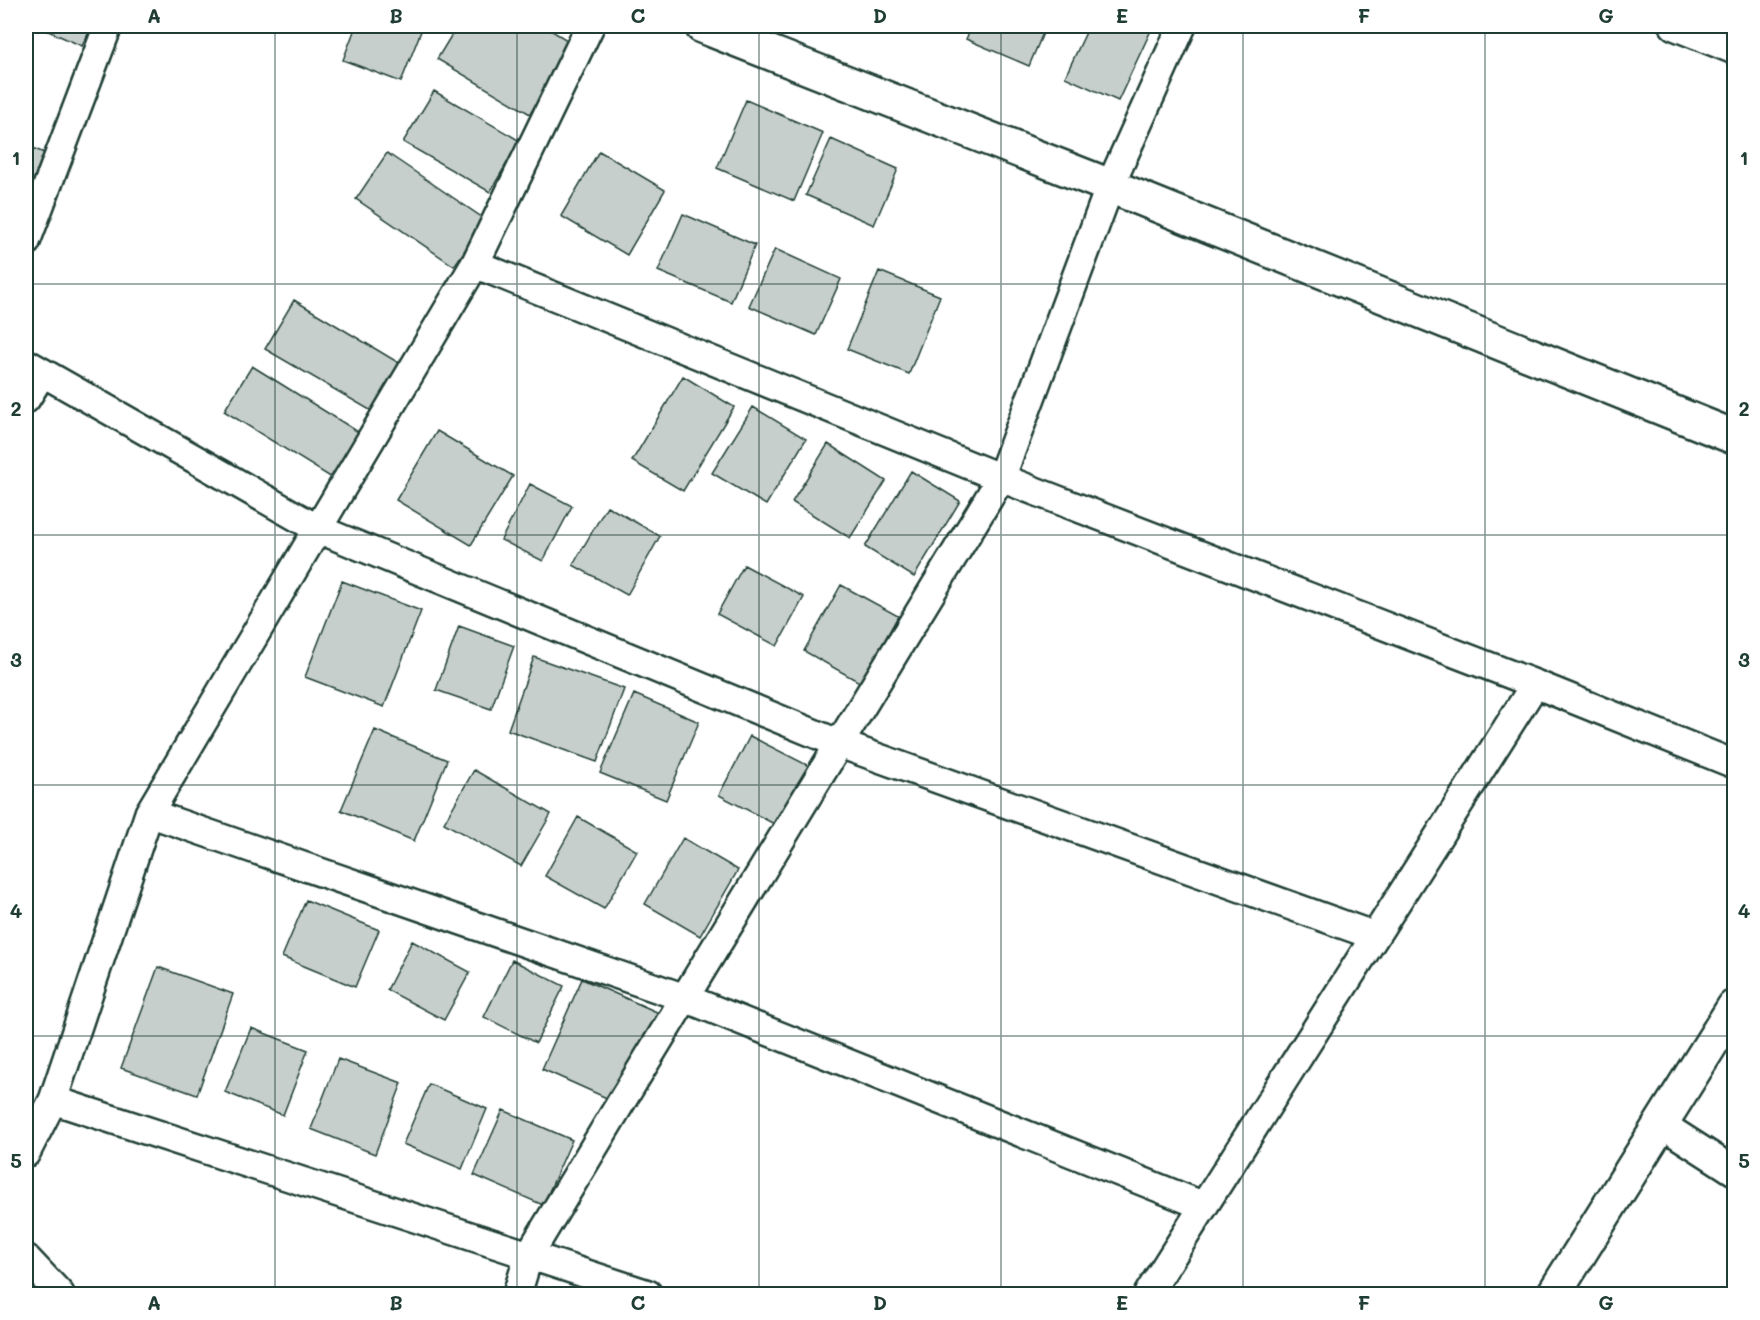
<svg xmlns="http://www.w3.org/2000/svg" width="1760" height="1320" viewBox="0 0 1760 1320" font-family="Mali,sans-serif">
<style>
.building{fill:#c7cfcc;stroke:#1f3d34;stroke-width:1.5}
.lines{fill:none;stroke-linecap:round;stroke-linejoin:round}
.street-casing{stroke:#1f3d34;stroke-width:32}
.secondary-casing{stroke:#1f3d34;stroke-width:38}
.street{stroke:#fff;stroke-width:27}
.secondary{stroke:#fff;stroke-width:33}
.grid{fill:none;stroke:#1f3d34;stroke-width:1.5;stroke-opacity:0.55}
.neatline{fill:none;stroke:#1f3d34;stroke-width:2}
.grid-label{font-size:20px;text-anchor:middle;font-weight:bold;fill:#1f3d34}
</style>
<rect width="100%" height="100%" fill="#fff"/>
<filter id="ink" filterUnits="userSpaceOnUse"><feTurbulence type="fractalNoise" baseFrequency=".0167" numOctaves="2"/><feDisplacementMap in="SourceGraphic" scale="12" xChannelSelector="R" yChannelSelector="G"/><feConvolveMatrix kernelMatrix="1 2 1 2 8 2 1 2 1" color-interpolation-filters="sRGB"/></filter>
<g filter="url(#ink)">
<path class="building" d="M 37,26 L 92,26 L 82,46 Z
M 356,26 L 423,26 L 401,82 L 343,60 Z
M 457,26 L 544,26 L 572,43 L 530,114 L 437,59 Z
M 972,26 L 1046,26 L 1029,66 L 966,39 Z
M 1089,26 L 1153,26 L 1118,101 L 1065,77 Z
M 434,91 L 520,141 L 490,192 L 403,142 Z
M 746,100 L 823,133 L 794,201 L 717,168 Z
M 831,139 L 898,169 L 874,225 L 806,195 Z
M 26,145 L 44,153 L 26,199 Z
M 599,151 L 665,190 L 627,255 L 561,216 Z
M 387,153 L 486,220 L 454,266 L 356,199 Z
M 683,214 L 755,245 L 731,302 L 658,271 Z
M 775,249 L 841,279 L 816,335 L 749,306 Z
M 879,271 L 940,296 L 909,374 L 847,349 Z
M 294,300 L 404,366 L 375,413 L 265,349 Z
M 252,366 L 360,433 L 332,478 L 224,411 Z
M 683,376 L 734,407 L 683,491 L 632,461 Z
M 753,407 L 806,439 L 766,505 L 712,473 Z
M 437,431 L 513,476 L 471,545 L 396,500 Z
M 828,444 L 886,481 L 850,538 L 792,502 Z
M 911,471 L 960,501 L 914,577 L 865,547 Z
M 530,484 L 572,506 L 543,561 L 501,540 Z
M 607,506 L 660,536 L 627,595 L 573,565 Z
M 744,565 L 804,597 L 777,646 L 717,614 Z
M 342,581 L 421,611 L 384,707 L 305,677 Z
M 841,585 L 898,616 L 861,683 L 804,651 Z
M 459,626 L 514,646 L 491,709 L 436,690 Z
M 534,657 L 624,689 L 597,762 L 508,730 Z
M 634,694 L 699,722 L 666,800 L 600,773 Z
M 375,730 L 447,760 L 414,841 L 341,810 Z
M 750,736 L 809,766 L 778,826 L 719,795 Z
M 474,770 L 551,814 L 521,866 L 444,823 Z
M 578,817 L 637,851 L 604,909 L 545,876 Z
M 683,838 L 738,870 L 700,936 L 645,904 Z
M 306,900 L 379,930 L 355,987 L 282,957 Z
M 412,941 L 470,972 L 444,1020 L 387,990 Z
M 512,960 L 564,986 L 536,1043 L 484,1017 Z
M 158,967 L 233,994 L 197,1095 L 121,1068 Z
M 582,979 L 659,1013 L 620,1104 L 542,1069 Z
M 251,1028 L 308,1050 L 283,1115 L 225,1092 Z
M 338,1059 L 402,1083 L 375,1154 L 311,1129 Z
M 429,1084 L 487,1109 L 462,1169 L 403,1144 Z
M 503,1110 L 572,1140 L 543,1205 L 474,1175 Z"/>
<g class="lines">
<defs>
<path id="street" d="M 1674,26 L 1734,50
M 26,242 L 108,26
M 475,264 L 1001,478 L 1535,684 L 1734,764
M 26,363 L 318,529 L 840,744 L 1375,936
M 26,399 L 42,373
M 149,813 L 685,998 L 1204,1206
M 53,1100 L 648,1294
M 1661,1124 L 1734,1171
M 26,1153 L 53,1100 L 149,813 L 475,264 L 590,26
M 26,1258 L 60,1294
M 517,1294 L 529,1255 L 620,1104 L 1001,478 L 1110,186 L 1182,26
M 1148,1294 L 1535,684"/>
<path id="secondary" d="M 702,26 L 1110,186 L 1734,437
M 1554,1294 L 1734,1007"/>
</defs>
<use href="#street" class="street-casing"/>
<use href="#secondary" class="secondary-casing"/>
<use href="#street" class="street"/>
<use href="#secondary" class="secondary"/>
</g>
</g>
<path class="grid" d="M 275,26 L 275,1294M 517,26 L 517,1294M 759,26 L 759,1294M 1001,26 L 1001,1294M 1243,26 L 1243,1294M 1485,26 L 1485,1294M 26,284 L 1734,284M 26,535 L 1734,535M 26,785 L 1734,785M 26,1036 L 1734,1036"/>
<rect width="1760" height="1320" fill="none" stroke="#fff" stroke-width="66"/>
<rect x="33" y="33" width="1694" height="1254" class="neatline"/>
<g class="grid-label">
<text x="154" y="23">A</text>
<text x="396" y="23">B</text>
<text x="638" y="23">C</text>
<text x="880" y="23">D</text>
<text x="1122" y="23">E</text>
<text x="1364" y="23">F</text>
<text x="1606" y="23">G</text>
<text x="16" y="165">1</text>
<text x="1744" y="165">1</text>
<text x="16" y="416">2</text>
<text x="1744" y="416">2</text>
<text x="16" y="667">3</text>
<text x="1744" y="667">3</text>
<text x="16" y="918">4</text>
<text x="1744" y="918">4</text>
<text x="16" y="1168">5</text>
<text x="1744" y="1168">5</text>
<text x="154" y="1310">A</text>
<text x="396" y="1310">B</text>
<text x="638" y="1310">C</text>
<text x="880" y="1310">D</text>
<text x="1122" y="1310">E</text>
<text x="1364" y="1310">F</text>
<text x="1606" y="1310">G</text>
</g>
</svg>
